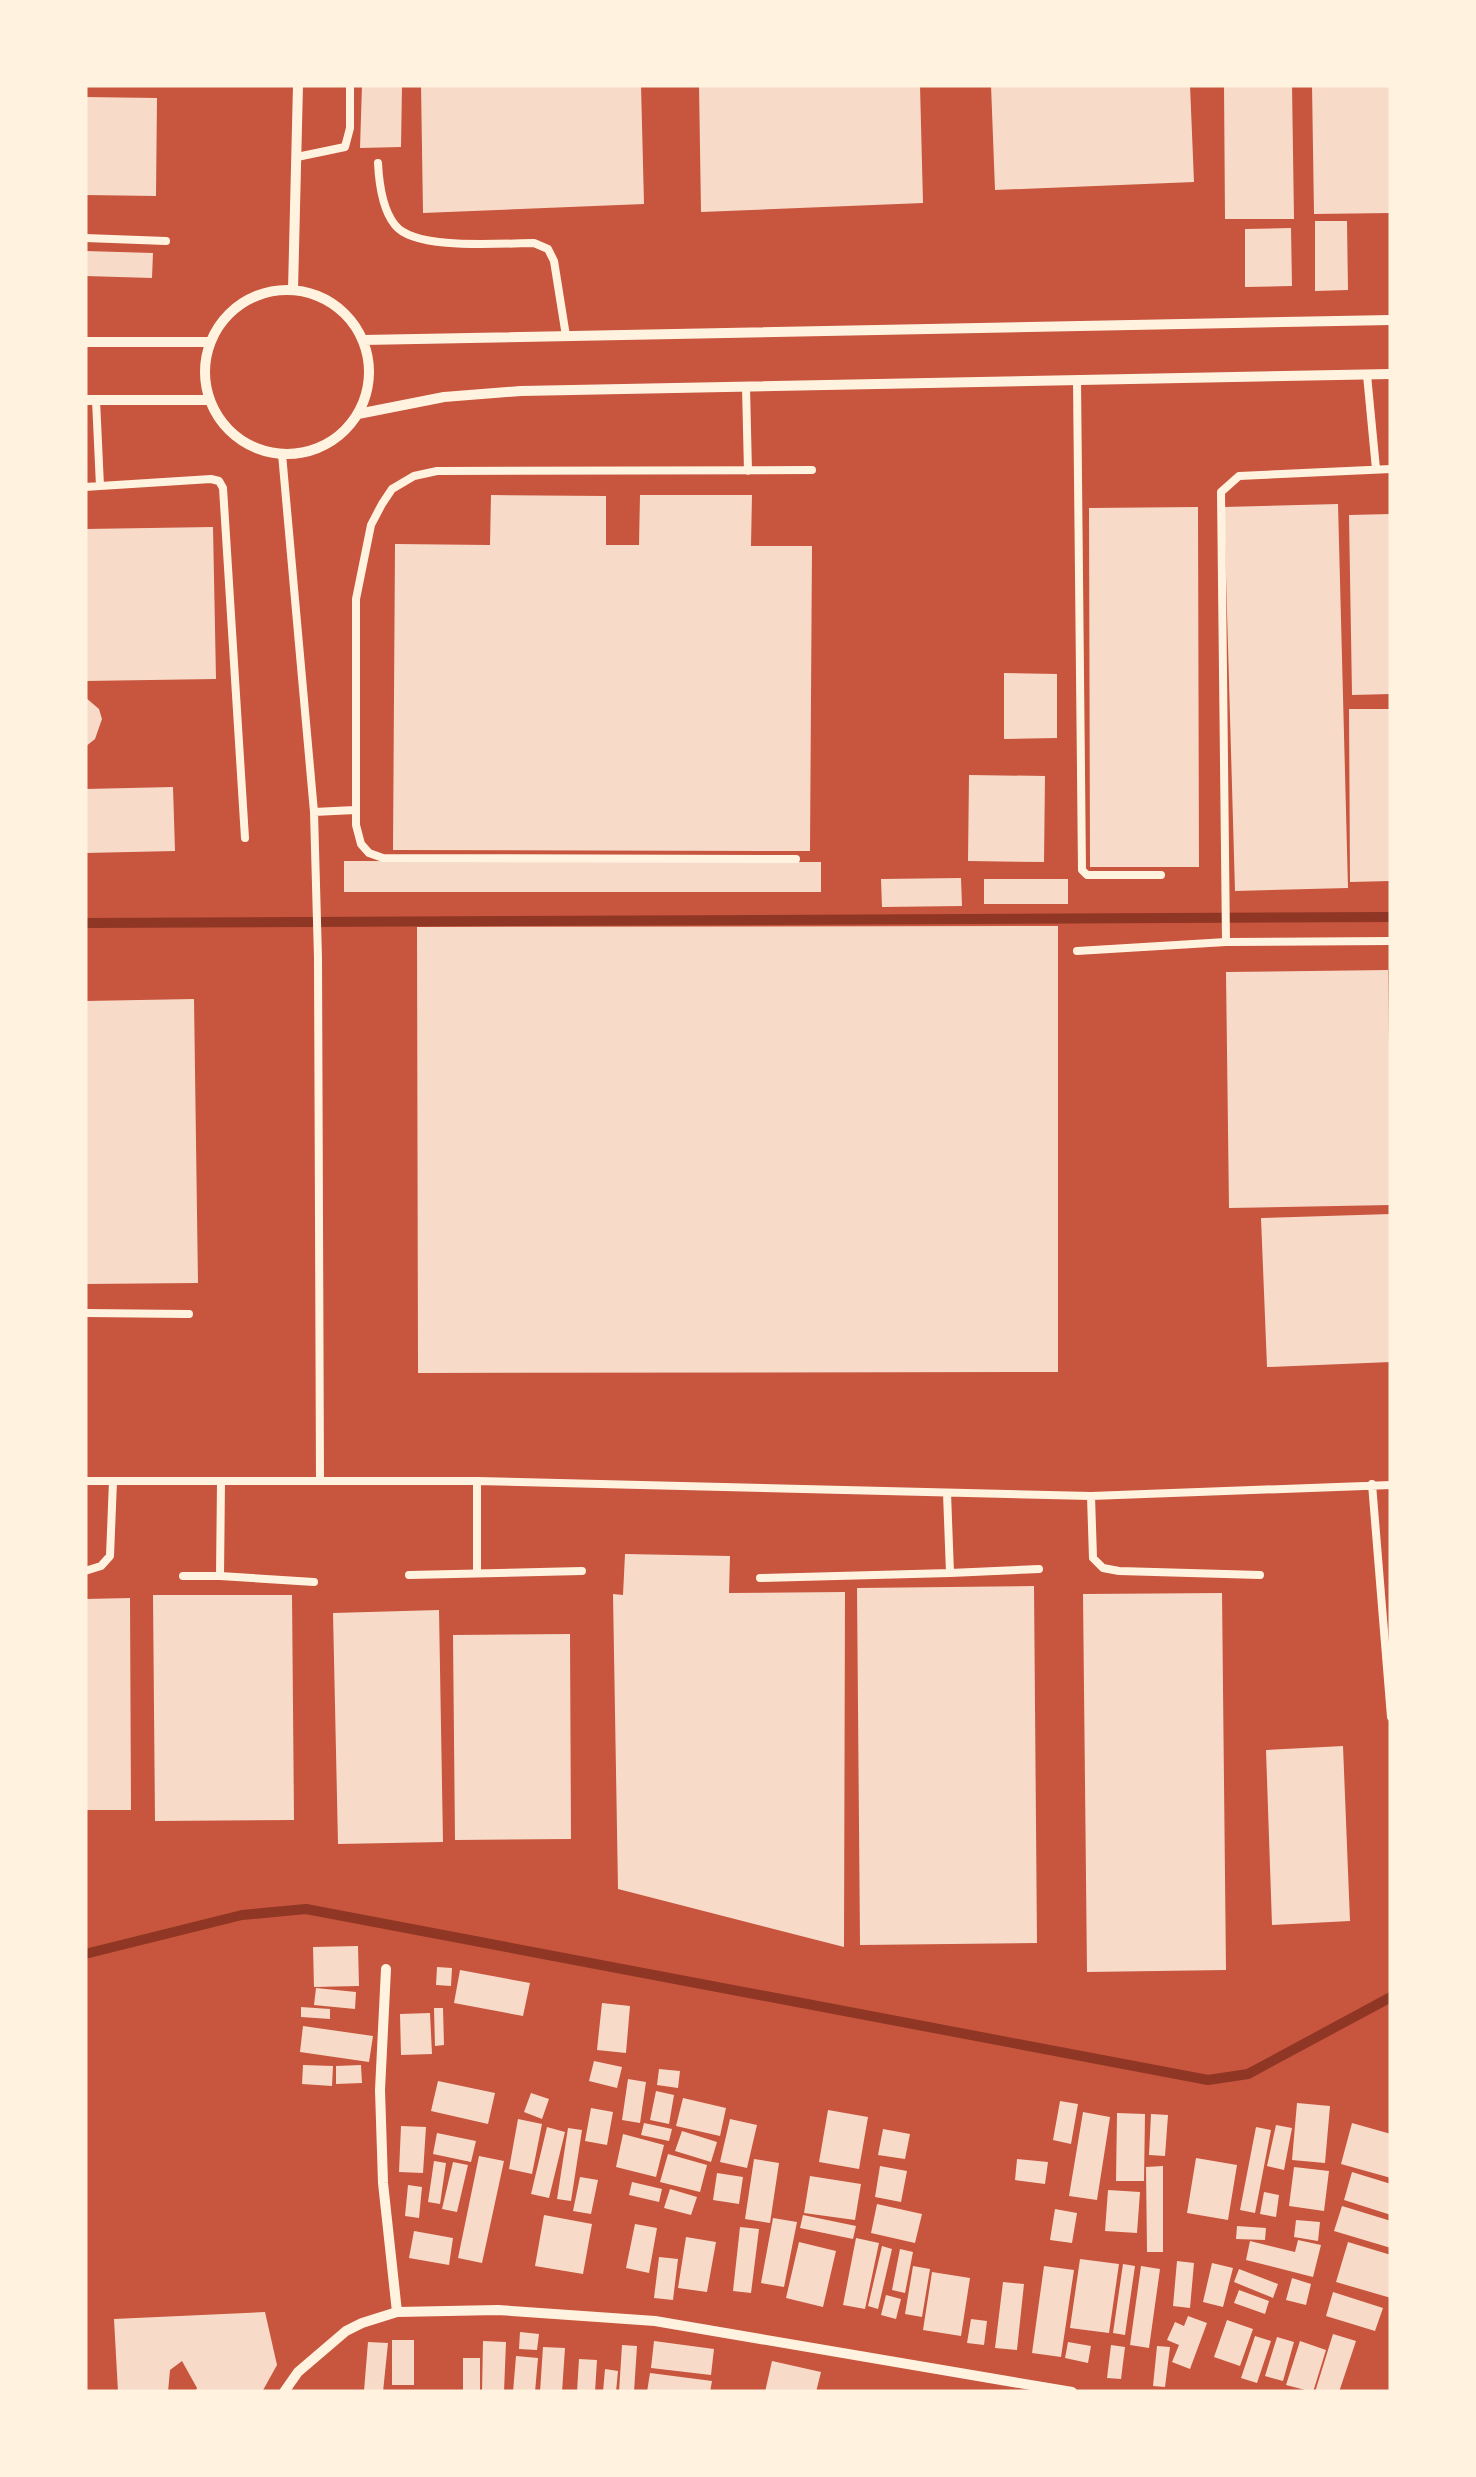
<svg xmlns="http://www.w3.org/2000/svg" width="1476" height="2477" viewBox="0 0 1476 2477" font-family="'DejaVu Sans',sans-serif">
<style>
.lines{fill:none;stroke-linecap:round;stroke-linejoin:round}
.stream{stroke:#8f3625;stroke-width:10}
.building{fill:#f7dbc8}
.service{stroke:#fff3e0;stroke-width:8}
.minor{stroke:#fff3e0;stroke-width:10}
</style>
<rect width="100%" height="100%" fill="#c8553d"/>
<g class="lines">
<path class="stream" d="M 85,923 L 1391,917
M 85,1954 L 242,1915 L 306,1909 L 1208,2080 L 1248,2074 L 1391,1997"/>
</g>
<path class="building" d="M 362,85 L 402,85 L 401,147 L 360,148 Z
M 421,85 L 641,85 L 644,204 L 423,213 Z
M 699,85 L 920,85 L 923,203 L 701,212 Z
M 991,85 L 1190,85 L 1194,182 L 995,190 Z
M 1224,85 L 1292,85 L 1294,219 L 1225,219 Z
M 1312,85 L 1391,85 L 1391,213 L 1314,214 Z
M 85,97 L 157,98 L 156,196 L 85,195 Z
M 1315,221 L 1347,221 L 1348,290 L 1315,291 Z
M 1291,228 L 1292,286 L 1245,287 L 1245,229 Z
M 85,251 L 153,253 L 152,278 L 85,276 Z
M 491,495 L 606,496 L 606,545 L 639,545 L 640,495 L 752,495 L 751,546 L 812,546 L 810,851 L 393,850 L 395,544 L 490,545 Z
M 1338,504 L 1348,888 L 1235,891 L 1224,507 Z
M 1198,507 L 1199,867 L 1090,867 L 1089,508 Z
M 1391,514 L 1391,694 L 1352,695 L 1349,515 Z
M 213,527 L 216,679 L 85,681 L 85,529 Z
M 1004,673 L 1057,674 L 1057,738 L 1004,739 Z
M 85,697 L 99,709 L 102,719 L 95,739 L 85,747 Z
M 1349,709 L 1391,709 L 1391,881 L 1350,882 Z
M 969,775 L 1045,776 L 1044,862 L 968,861 Z
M 173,787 L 175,851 L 85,853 L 85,789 Z
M 344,861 L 821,862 L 821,892 L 344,892 Z
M 961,878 L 962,906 L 882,907 L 881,879 Z
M 984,879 L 1068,879 L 1068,904 L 984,904 Z
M 1058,926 L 1058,1372 L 418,1373 L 417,927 Z
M 1388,970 L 1391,1205 L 1229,1208 L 1226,972 Z
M 194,999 L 198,1283 L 85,1284 L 85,1001 Z
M 1391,1214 L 1391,1362 L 1267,1367 L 1261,1218 Z
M 625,1554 L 730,1556 L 729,1593 L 845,1592 L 844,1947 L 618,1889 L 613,1594 L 623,1595 Z
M 1034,1586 L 1037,1943 L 860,1945 L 857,1588 Z
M 1222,1593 L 1226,1970 L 1087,1972 L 1083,1594 Z
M 153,1595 L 292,1595 L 294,1820 L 155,1821 Z
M 130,1598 L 131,1810 L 85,1810 L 85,1599 Z
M 439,1610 L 443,1842 L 338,1844 L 333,1613 Z
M 570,1634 L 571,1839 L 455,1840 L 453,1635 Z
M 1343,1746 L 1350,1921 L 1272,1925 L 1266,1750 Z
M 358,1946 L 359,1986 L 314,1987 L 313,1947 Z
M 437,1967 L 452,1968 L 451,1986 L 436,1985 Z
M 460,1970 L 530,1983 L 523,2016 L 454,2003 Z
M 316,1988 L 356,1992 L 355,2009 L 314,2005 Z
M 602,2003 L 630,2006 L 626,2053 L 597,2050 Z
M 301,2007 L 330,2009 L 330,2019 L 301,2017 Z
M 434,2008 L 443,2008 L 444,2045 L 435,2046 Z
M 430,2013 L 432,2054 L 401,2055 L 400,2014 Z
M 303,2026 L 373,2036 L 369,2062 L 300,2052 Z
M 594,2061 L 622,2067 L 617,2088 L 589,2081 Z
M 303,2065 L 333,2066 L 332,2086 L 302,2084 Z
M 361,2065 L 362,2083 L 336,2084 L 336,2066 Z
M 659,2069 L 680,2071 L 678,2088 L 657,2085 Z
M 628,2079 L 646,2082 L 640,2123 L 622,2120 Z
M 438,2081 L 495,2093 L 488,2124 L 431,2111 Z
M 656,2091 L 674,2095 L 669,2124 L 650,2120 Z
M 531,2093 L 549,2099 L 542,2119 L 524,2112 Z
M 683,2098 L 726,2108 L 720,2136 L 676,2126 Z
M 1060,2101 L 1078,2104 L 1071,2144 L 1053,2140 Z
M 1297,2103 L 1330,2106 L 1325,2163 L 1292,2160 Z
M 591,2108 L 613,2112 L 607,2145 L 585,2141 Z
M 828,2110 L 868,2117 L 859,2169 L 819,2162 Z
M 1083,2112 L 1110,2117 L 1097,2200 L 1069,2196 Z
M 1117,2113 L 1145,2114 L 1144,2181 L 1116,2181 Z
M 1151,2114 L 1168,2115 L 1165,2156 L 1149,2155 Z
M 518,2119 L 542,2124 L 532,2174 L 509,2169 Z
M 730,2119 L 757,2125 L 747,2168 L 720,2162 Z
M 644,2123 L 672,2129 L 669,2141 L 641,2135 Z
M 1352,2123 L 1391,2134 L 1391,2178 L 1341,2164 Z
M 1276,2125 L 1292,2128 L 1284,2170 L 1267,2166 Z
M 401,2126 L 426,2127 L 423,2173 L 399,2172 Z
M 547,2127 L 565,2132 L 549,2198 L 531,2194 Z
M 1256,2127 L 1271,2130 L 1255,2213 L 1240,2210 Z
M 568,2128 L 582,2130 L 571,2201 L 557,2199 Z
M 883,2129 L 910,2134 L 905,2159 L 878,2155 Z
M 682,2131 L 717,2142 L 711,2162 L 675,2151 Z
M 437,2133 L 476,2141 L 471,2162 L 433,2154 Z
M 623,2134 L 664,2145 L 656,2177 L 616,2167 Z
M 668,2154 L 707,2165 L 700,2192 L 660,2182 Z
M 479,2156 L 504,2161 L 482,2263 L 458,2258 Z
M 1196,2158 L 1237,2165 L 1228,2220 L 1187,2213 Z
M 754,2159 L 779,2163 L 770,2223 L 745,2219 Z
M 1017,2159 L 1048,2162 L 1045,2184 L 1015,2180 Z
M 434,2161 L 446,2163 L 440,2204 L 428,2202 Z
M 453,2162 L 468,2165 L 457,2212 L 442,2209 Z
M 880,2166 L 907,2171 L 901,2202 L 875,2197 Z
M 1163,2166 L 1163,2252 L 1147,2252 L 1146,2167 Z
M 1294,2167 L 1329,2171 L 1324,2211 L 1289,2206 Z
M 1352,2172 L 1391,2184 L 1391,2215 L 1344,2200 Z
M 717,2173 L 743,2177 L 739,2204 L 713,2200 Z
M 810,2176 L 861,2184 L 855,2220 L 804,2213 Z
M 580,2177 L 598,2180 L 591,2214 L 573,2211 Z
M 632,2182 L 662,2189 L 659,2202 L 629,2195 Z
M 408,2185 L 422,2187 L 419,2218 L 405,2216 Z
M 670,2189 L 697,2197 L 691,2215 L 664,2208 Z
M 1108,2190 L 1140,2192 L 1137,2233 L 1105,2231 Z
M 1264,2192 L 1279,2195 L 1276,2217 L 1260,2214 Z
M 877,2204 L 922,2214 L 915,2243 L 871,2233 Z
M 1342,2206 L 1391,2221 L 1391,2248 L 1334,2231 Z
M 1055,2209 L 1077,2213 L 1072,2243 L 1050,2240 Z
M 544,2215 L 592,2224 L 583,2274 L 535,2266 Z
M 803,2215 L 856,2226 L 853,2239 L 800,2228 Z
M 773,2218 L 797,2222 L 784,2287 L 761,2283 Z
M 1296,2220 L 1320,2222 L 1318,2241 L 1294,2237 Z
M 635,2224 L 657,2228 L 649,2273 L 626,2268 Z
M 1237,2226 L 1266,2228 L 1265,2240 L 1236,2239 Z
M 740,2227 L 759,2229 L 751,2293 L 733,2291 Z
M 414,2231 L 453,2238 L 449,2265 L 409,2258 Z
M 686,2237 L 716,2242 L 707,2292 L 678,2288 Z
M 856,2238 L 879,2243 L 865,2309 L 843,2305 Z
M 1298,2240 L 1321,2245 L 1313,2277 L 1246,2260 L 1250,2241 L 1295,2252 Z
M 799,2242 L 836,2251 L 823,2307 L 786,2298 Z
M 1348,2242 L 1391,2255 L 1391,2298 L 1336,2282 Z
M 882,2246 L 892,2249 L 878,2309 L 868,2306 Z
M 900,2249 L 913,2252 L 905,2293 L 892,2290 Z
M 659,2257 L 678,2259 L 673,2300 L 654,2298 Z
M 1080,2259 L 1119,2264 L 1109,2333 L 1070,2328 Z
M 1177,2261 L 1194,2263 L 1190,2308 L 1173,2306 Z
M 1212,2263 L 1233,2268 L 1223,2307 L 1203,2302 Z
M 1123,2264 L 1135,2266 L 1125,2335 L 1113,2333 Z
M 913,2266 L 930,2269 L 922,2317 L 905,2314 Z
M 1044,2266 L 1074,2270 L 1061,2357 L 1032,2353 Z
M 1141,2266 L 1160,2269 L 1149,2348 L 1130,2345 Z
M 1239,2269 L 1278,2284 L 1273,2298 L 1234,2282 Z
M 932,2272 L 970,2278 L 961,2336 L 923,2330 Z
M 1292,2278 L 1311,2284 L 1306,2305 L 1286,2300 Z
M 1003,2282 L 1024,2284 L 1017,2350 L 995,2348 Z
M 1239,2290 L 1269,2301 L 1265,2314 L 1234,2303 Z
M 1333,2292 L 1383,2308 L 1375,2331 L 1326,2316 Z
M 886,2295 L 901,2299 L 896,2319 L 881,2315 Z
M 265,2312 L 277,2365 L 262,2392 L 195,2392 L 197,2388 L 182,2361 L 170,2370 L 168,2392 L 118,2392 L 114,2319 Z
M 1188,2316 L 1207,2323 L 1190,2369 L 1172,2362 L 1179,2345 L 1167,2340 L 1175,2322 L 1184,2326 Z
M 971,2319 L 987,2321 L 984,2345 L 967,2343 Z
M 1227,2320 L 1253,2329 L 1240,2366 L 1214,2357 Z
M 520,2332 L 539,2334 L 537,2350 L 519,2349 Z
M 1333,2334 L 1356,2341 L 1339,2392 L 1315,2392 Z
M 1255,2336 L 1271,2341 L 1257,2383 L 1241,2378 Z
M 1277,2337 L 1294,2342 L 1283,2381 L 1265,2376 Z
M 392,2340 L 414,2340 L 414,2385 L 392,2385 Z
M 483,2341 L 506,2342 L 504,2392 L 482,2392 Z
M 654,2341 L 714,2349 L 711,2375 L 651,2368 Z
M 1300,2341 L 1326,2350 L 1313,2392 L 1286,2385 Z
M 368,2342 L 388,2343 L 383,2392 L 364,2391 Z
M 1068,2342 L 1091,2346 L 1088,2363 L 1065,2358 Z
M 622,2345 L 637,2346 L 634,2392 L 619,2392 Z
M 1111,2345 L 1125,2347 L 1121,2379 L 1107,2378 Z
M 1157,2346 L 1170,2347 L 1165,2387 L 1153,2386 Z
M 543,2347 L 565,2348 L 562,2392 L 540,2392 Z
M 516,2356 L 538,2358 L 535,2392 L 513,2392 Z
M 463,2358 L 480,2358 L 480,2392 L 463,2392 Z
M 579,2359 L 597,2360 L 595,2392 L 577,2392 Z
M 772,2361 L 821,2372 L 816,2392 L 765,2392 Z
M 605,2369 L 618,2371 L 616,2392 L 603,2392 Z
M 650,2373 L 712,2381 L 710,2392 L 647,2392 Z"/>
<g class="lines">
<path class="service" d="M 297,157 L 345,147 L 350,128 L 350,85
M 378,163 C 379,183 382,209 395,225 C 415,251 502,243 534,243 L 548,249 L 554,261 L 566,336
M 85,238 L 166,241
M 1367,375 L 1376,469
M 1077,380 L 1082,870 L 1087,875 L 1161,875
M 746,387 L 748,471
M 282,454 L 314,812 L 318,958 L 320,1481
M 100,486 L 211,479 L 219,481 L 223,488 L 245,838
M 85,487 L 100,486 L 96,400
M 314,812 L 355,810
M 796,859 L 383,858 L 369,853 L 361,844 L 356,825 L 356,599 L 371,525 L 382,504 L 392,489 L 414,476 L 437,471 L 812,470
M 1226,942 L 1221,492 L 1239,476 L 1391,469
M 1077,951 L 1226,942 L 1391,941
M 85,1313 L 189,1314
M 85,1481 L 477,1481 L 1091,1496 L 1391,1485
M 477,1481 L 477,1573
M 221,1482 L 220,1576 L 314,1582
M 1372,1484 L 1391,1717
M 1091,1496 L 1093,1558 L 1103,1568 L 1119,1571 L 1260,1575
M 85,1571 L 101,1566 L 110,1556 L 113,1481
M 950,1573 L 1039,1569
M 409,1575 L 582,1571
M 183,1576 L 220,1576
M 760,1578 L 950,1573 L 947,1493"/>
<path class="minor" d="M 293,290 L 298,85
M205 372a82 82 0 1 1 164 0a82 82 0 1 1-164 0Z
M 363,340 L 1391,320
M 85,342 L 210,342
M 85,400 L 209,400
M 358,414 L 444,397 L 521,391 L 1391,374
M 386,1969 L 380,2090 L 383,2183 L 397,2312
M 284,2392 L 298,2372 L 346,2331 L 362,2323 L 397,2312 L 498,2310 L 655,2321 L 1072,2392"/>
</g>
<rect width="1476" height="2477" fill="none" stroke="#fff3e0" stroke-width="175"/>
</svg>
